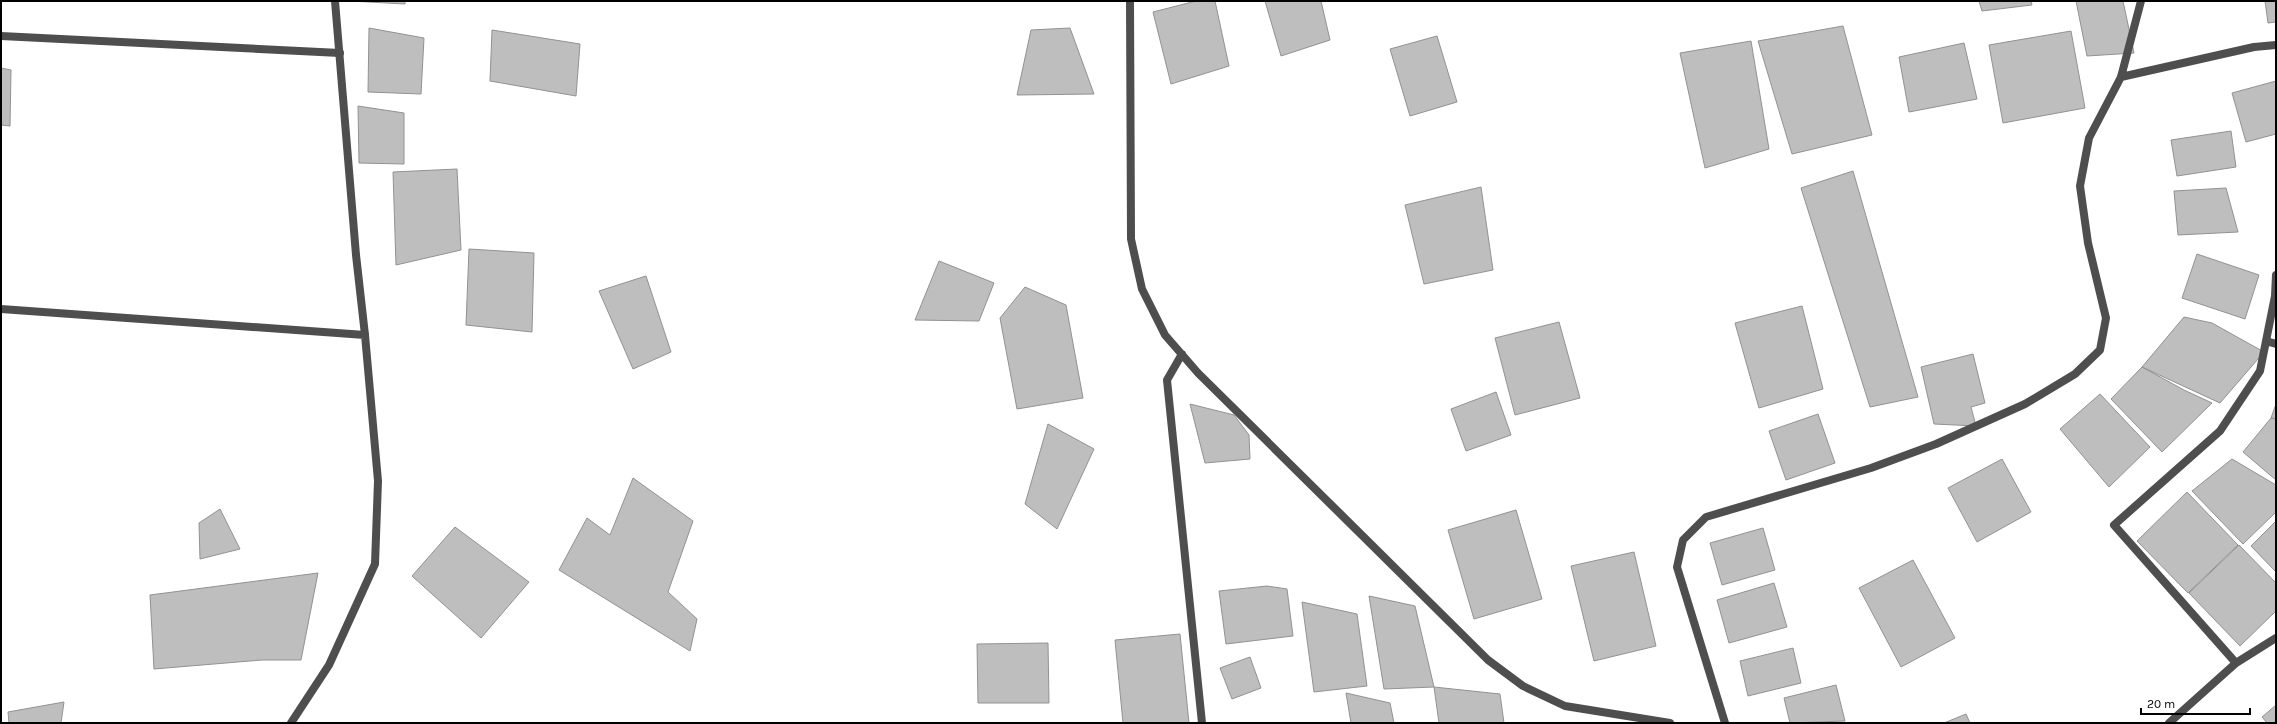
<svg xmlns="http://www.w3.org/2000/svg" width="2277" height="724" viewBox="0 0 2277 724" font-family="Karla,sans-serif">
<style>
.building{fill:#bebebe;stroke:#929292}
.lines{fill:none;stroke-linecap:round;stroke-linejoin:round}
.service{stroke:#4e4e4e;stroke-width:8}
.minor{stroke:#4e4e4e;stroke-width:8}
.tertiary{stroke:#4e4e4e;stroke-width:8}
</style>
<rect width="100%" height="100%" fill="#fff"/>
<path class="building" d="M 350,1 L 405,1 L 405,4 Z
M 1196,1 L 1215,1 L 1229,66 L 1171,84 L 1153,12 Z
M 1265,1 L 1321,1 L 1330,40 L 1281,56 Z
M 1979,1 L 2031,1 L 2032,5 L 1982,11 Z
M 2076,1 L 2123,1 L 2134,53 L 2087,56 Z
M 2265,1 L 2276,1 L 2276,22 L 2268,23 Z
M 1843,26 L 1872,135 L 1792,154 L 1758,41 Z
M 369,28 L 424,38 L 421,94 L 368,92 Z
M 1070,28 L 1094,94 L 1017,95 L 1031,30 Z
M 492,30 L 580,44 L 576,96 L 490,81 Z
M 2071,31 L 2085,108 L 2003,123 L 1989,45 Z
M 1437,36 L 1457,102 L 1410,116 L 1390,49 Z
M 1751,41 L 1769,149 L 1705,168 L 1680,53 Z
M 1964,43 L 1977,99 L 1909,112 L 1899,57 Z
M 1,68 L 11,70 L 10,126 L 1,125 Z
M 2276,81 L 2276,134 L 2246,142 L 2232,93 Z
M 358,106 L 404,113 L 404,164 L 359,163 Z
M 2231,131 L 2236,167 L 2177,176 L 2171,140 Z
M 457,169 L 461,250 L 396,265 L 393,172 Z
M 1853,171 L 1918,397 L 1870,407 L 1801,188 Z
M 1481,187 L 1493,270 L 1424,284 L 1405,205 Z
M 2226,188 L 2238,232 L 2178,235 L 2174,191 Z
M 469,249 L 534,253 L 532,332 L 466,325 Z
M 2197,254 L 2259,275 L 2245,319 L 2182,298 Z
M 939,261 L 994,283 L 979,321 L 915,320 Z
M 646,276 L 671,352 L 633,369 L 599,291 Z
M 1025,287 L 1066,305 L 1083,398 L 1017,409 L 1000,318 Z
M 1802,306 L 1823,389 L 1759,408 L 1735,323 Z
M 2184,317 L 2212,323 L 2264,352 L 2220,403 L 2142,367 Z
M 1559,322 L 1580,398 L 1515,415 L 1495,338 Z
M 1973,354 L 1985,403 L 1971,407 L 1976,426 L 1934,424 L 1921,367 Z
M 2142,367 L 2184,390 L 2212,403 L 2162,452 L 2111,399 Z
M 1496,392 L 1511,435 L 1466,451 L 1451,409 Z
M 2100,394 L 2150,447 L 2109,487 L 2060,429 Z
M 1190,404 L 1234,415 L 1249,435 L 1250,459 L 1205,463 Z
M 2276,404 L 2276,419 L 2271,418 Z
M 1818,414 L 1835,463 L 1786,480 L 1769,431 Z
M 2271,418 L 2276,419 L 2276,480 L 2243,452 Z
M 1048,424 L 1094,449 L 1057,529 L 1025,504 Z
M 2002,459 L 2031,512 L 1977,542 L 1948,488 Z
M 2232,459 L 2276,485 L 2276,512 L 2243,544 L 2192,491 Z
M 633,478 L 693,521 L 668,592 L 697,619 L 690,651 L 559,570 L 587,518 L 610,535 Z
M 2187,492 L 2238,545 L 2188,593 L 2137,541 Z
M 220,509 L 240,549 L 200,559 L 199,523 Z
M 1516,510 L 1542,599 L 1474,619 L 1448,530 Z
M 2276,521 L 2276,572 L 2251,546 Z
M 455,527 L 529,582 L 481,638 L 412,576 Z
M 1763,528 L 1775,570 L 1722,585 L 1710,543 Z
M 2239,545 L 2276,583 L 2276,611 L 2240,646 L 2189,593 Z
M 1634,552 L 1656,646 L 1594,661 L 1571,566 Z
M 1913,560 L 1955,638 L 1901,667 L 1859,588 Z
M 318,573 L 301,660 L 262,660 L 154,669 L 150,595 Z
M 1774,583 L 1787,627 L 1729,643 L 1717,600 Z
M 1267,586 L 1287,589 L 1293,636 L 1226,644 L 1219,591 Z
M 1369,596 L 1415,606 L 1434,687 L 1384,689 Z
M 1302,602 L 1357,614 L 1367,686 L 1314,692 Z
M 1180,634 L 1189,723 L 1123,723 L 1115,640 Z
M 1048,643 L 1049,703 L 978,703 L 977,644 Z
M 1793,648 L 1801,683 L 1748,696 L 1740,661 Z
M 1250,657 L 1261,688 L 1232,699 L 1220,668 Z
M 1836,685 L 1845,721 L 1790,723 L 1784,698 Z
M 1434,687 L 1500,694 L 1504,723 L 1439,723 Z
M 1346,693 L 1390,703 L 1394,723 L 1351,723 Z
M 64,702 L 61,723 L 9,723 L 8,712 Z
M 2276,705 L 2276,723 L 2267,723 L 2262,717 Z
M 1966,714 L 1970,723 L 1944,723 Z"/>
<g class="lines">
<path class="service" d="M 1,36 L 340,53"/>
<path class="minor" d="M 335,1 L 356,255 L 365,335
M 1130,1 L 1131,239 L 1142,289 L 1165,335 L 1198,373 L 1488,660 L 1523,686 L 1565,706 L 1670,723
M 2121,77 L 2254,47 L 2276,45
M 2266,341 L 2276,344
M 1182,354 L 1167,380 L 1202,723
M 2236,663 L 2114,525 L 2220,431 L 2260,371 L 2275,296 L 2276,275
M 1725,723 L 1677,567 L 1683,540 L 1706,517 L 1871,468 L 1936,444 L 2025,404 L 2075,374 L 2100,350 L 2106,318 L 2088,243 L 2080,186 L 2089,138 L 2121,77 L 2141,1
M 2169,723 L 2236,663 L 2276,638"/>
<path class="tertiary" d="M 1,309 L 365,335 L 378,481 L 375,564 L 329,665 L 291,723"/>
</g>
<rect width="2277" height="724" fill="none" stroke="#000000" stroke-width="4"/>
<path d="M2141 708v6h109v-6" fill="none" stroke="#000000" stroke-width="2"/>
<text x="2147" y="708" font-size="12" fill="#000000" stroke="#ffffff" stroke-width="3" paint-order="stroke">20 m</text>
</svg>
